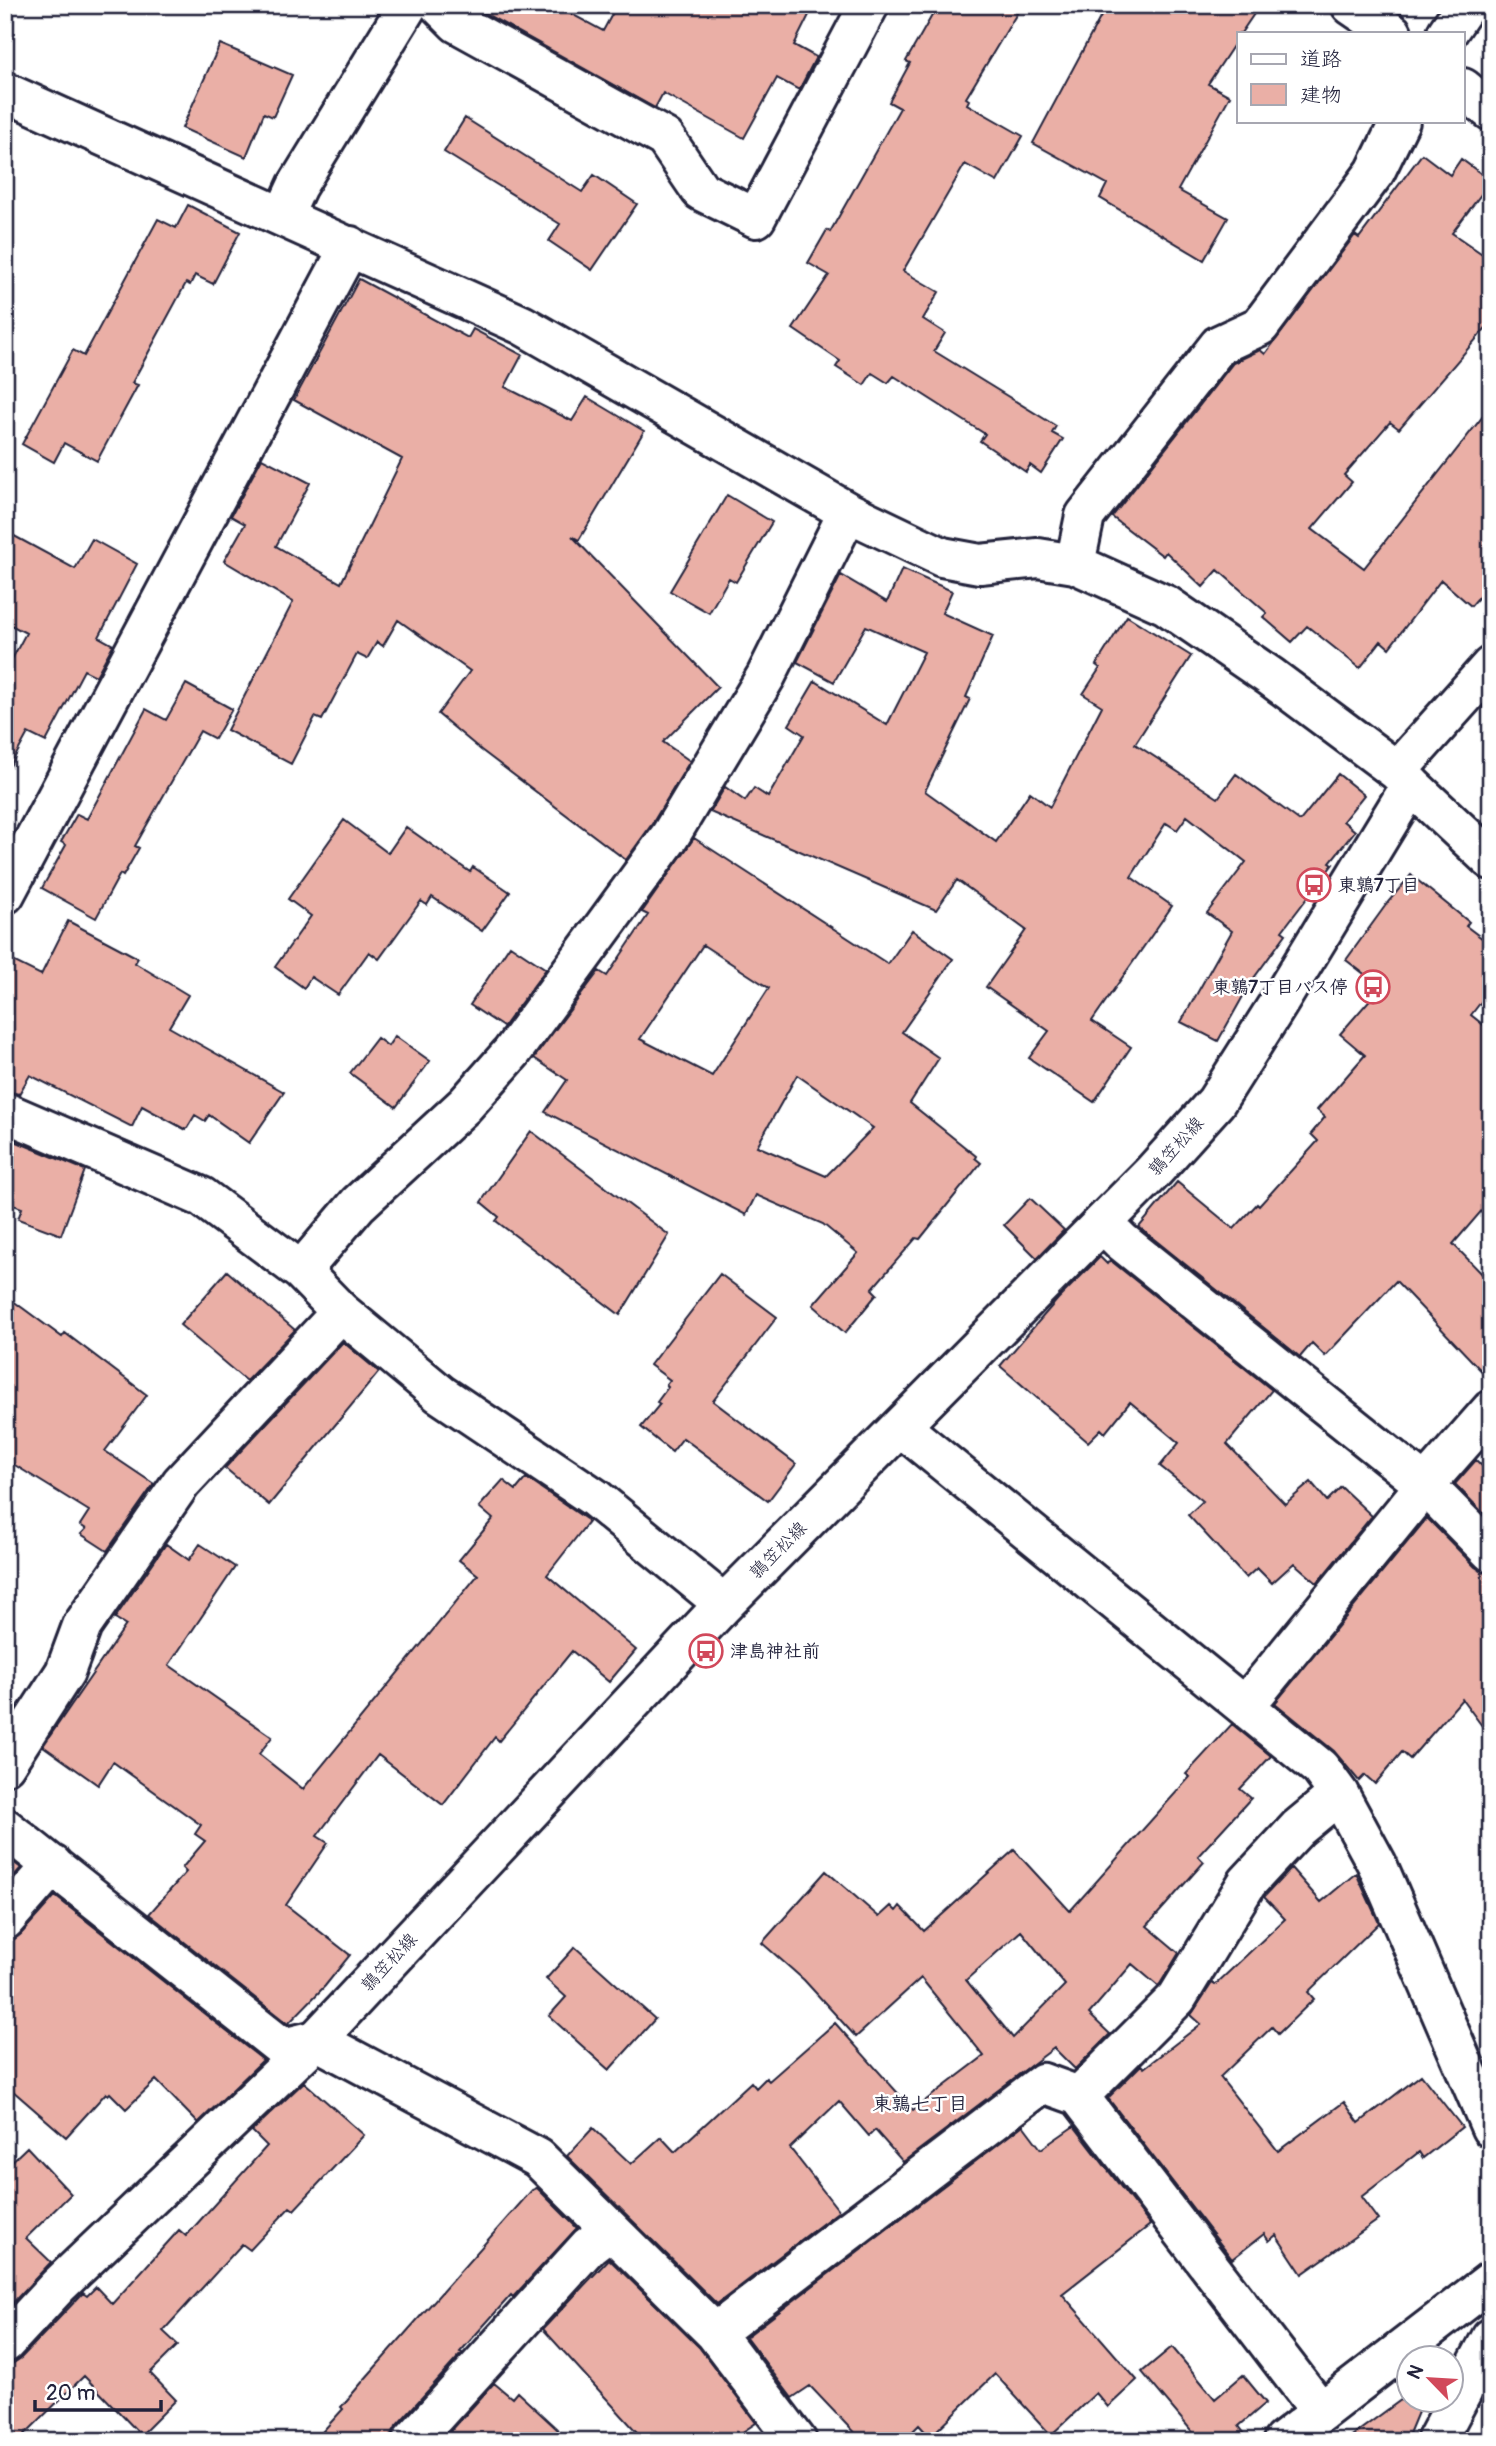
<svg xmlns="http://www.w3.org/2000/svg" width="1496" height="2446" viewBox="0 0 1496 2446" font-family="Pangolin,'Klee One',sans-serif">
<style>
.building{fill:#eaafa6;stroke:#22223b;stroke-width:2;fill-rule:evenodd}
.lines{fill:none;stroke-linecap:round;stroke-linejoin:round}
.minor-casing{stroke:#22223b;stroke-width:44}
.secondary-casing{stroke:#22223b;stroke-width:44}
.minor{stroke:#fff;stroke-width:38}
.secondary{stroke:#fff;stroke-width:38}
.labels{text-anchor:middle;stroke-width:5;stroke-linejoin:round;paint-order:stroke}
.poi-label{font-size:18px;font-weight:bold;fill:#22223b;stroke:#fff;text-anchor:start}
.street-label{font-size:18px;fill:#22223b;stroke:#fff}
.neighbourhood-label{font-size:19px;font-weight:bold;fill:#22223b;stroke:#fff}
</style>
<rect width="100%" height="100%" fill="#fff"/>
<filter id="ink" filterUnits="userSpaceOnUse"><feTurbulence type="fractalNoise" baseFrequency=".0143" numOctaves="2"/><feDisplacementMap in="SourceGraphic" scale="14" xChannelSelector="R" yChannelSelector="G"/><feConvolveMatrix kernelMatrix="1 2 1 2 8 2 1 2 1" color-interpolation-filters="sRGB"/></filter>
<g filter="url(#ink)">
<path class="building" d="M 470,5 L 555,5 L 603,31 L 617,5 L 814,5 L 794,45 L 816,57 L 799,90 L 777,78 L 744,138 L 663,93 L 655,108 Z
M 938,5 L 1022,5 L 966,98 L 969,100 L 967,104 L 1023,136 L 997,182 L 965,164 L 903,271 L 939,292 L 923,319 L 945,333 L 934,351 L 1056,426 L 1052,433 L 1063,439 L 1041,473 L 1030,465 L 1026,472 L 980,441 L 985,434 L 894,376 L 888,383 L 872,373 L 864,385 L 836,367 L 840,361 L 793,329 L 829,275 L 808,263 L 827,230 L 830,232 L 900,108 L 889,102 L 910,63 L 906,61 Z
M 1107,5 L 1260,5 L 1241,33 L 1239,33 L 1239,37 L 1208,84 L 1230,96 L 1178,190 L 1228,218 L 1204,260 L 1100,198 L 1107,184 L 1033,143 Z
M 220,44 L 292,75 L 273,117 L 264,113 L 246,157 L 182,128 Z
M 465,118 L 582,192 L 594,175 L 637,204 L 592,270 L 549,241 L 560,224 L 444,152 Z
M 1422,154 L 1450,175 L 1461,159 L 1491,181 L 1452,233 L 1491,260 L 1491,322 L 1399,429 L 1390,422 L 1344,475 L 1352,482 L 1312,529 L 1364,568 L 1491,406 L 1491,583 L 1471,606 L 1441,580 L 1389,648 L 1381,641 L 1360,668 L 1307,626 L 1292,642 L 1263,617 L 1267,613 L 1218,570 L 1203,587 L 1166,552 L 1163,556 L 1112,517 L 1233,363 L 1260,350 L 1265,354 L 1355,235 L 1359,238 Z
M 188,205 L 240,232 L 213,284 L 195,275 L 190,285 L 186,283 L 132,383 L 138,385 L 97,461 L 64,443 L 54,462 L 22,444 L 73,350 L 84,356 L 158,219 L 176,228 Z
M 359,279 L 468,338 L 473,329 L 522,355 L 505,387 L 572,421 L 587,397 L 644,431 L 579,540 L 572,536 L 718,687 L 663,742 L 690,761 L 652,824 L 626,860 L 481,750 L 438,714 L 470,671 L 398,620 L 383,646 L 377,642 L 367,659 L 357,654 L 322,720 L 315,717 L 291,764 L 227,730 L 293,602 L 224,561 L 245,524 L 231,516 L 262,458 L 310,483 L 276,546 L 341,583 L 402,459 L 294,400 Z
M 727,495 L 772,522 L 736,582 L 729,578 L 709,613 L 670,591 Z
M 5,531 L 75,569 L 92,539 L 137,564 L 99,637 L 113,645 L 96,676 L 84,670 L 46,742 L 28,733 L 5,775 L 5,672 L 26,633 L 5,622 Z
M 902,569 L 952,591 L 942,613 L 993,636 L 966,697 L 970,699 L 925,791 L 996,842 L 1030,792 L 1050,807 L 1102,706 L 1083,694 L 1100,668 L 1096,665 L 1127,616 L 1191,656 L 1135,744 L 1218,798 L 1236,774 L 1300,821 L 1338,774 L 1364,795 L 1343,821 L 1355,831 L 1330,862 L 1333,864 L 1282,931 L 1286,934 L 1251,982 L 1218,1041 L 1181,1022 L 1232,931 L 1207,913 L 1246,862 L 1187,816 L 1177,830 L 1166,823 L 1131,877 L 1172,906 L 1092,1021 L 1131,1047 L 1094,1102 L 1029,1058 L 1049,1031 L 986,987 L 1026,930 L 957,880 L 936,910 L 710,812 L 725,787 L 745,801 L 754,788 L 768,797 L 804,735 L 789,725 L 815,681 L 887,725 L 924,652 L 866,626 L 834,682 L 797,662 L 841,575 L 887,602 Z
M 186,684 L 232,709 L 215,739 L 200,731 L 135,846 L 139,848 L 123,876 L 120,874 L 96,918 L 42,888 L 66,845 L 61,842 L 77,814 L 87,819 L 146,709 L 166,720 Z
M 344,820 L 388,853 L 406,827 L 470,872 L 473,867 L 510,892 L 482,931 L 432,897 L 427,905 L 421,901 L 379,959 L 369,952 L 338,995 L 311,977 L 304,988 L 275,967 L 311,916 L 288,899 Z
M 694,838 L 888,964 L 912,930 L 953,959 L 902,1032 L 939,1058 L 910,1103 L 976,1156 L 975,1158 L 981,1163 L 920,1239 L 916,1238 L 872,1289 L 877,1294 L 845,1333 L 813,1305 L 858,1253 L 823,1224 L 756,1195 L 746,1215 L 545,1112 L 567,1080 L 534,1058 L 599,971 L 607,976 L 648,915 L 642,912 ZM 703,945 L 769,988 L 712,1076 L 640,1039 ZM 797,1075 L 873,1128 L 826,1176 L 757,1146 Z
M 1411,875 L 1469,922 L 1466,926 L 1491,945 L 1491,989 L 1471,1015 L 1491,1031 L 1491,1200 L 1453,1244 L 1491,1283 L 1491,1381 L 1396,1281 L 1325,1356 L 1312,1343 L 1300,1357 L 1139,1227 L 1177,1182 L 1234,1229 L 1257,1204 L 1259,1206 L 1318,1141 L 1311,1134 L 1325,1117 L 1317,1110 L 1365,1055 L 1340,1034 L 1381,987 L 1346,960 L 1388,902 Z
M 68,921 L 138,958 L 135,963 L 188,995 L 169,1027 L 284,1092 L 249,1143 L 209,1115 L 205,1121 L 195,1115 L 186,1130 L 142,1106 L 132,1127 L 30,1075 L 19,1094 L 5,1091 L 5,957 L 41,975 Z
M 510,945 L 546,969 L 503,1027 L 470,1005 Z
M 395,1036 L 430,1061 L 396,1107 L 350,1073 L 377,1038 L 388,1046 Z
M 531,1131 L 669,1235 L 620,1315 L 496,1221 L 499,1217 L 481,1202 Z
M 5,1137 L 85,1170 L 61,1235 L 18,1219 L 22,1208 L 5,1202 Z
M 1030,1198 L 1064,1230 L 1037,1258 L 1004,1225 Z
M 1100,1257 L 1107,1264 L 1110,1260 L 1272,1390 L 1227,1444 L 1285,1504 L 1311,1482 L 1327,1501 L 1341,1487 L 1372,1516 L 1317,1583 L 1294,1563 L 1272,1583 L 1257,1568 L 1246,1578 L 1188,1515 L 1203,1501 L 1160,1466 L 1179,1443 L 1130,1402 L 1105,1433 L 1101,1429 L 1088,1442 L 1000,1366 L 1058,1299 Z
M 227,1271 L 295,1330 L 246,1381 L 180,1325 Z
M 720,1274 L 777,1317 L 713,1401 L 796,1464 L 768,1501 L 683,1438 L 672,1452 L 641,1427 L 660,1404 L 657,1402 L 668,1387 L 666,1385 L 670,1380 L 650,1365 Z
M 5,1295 L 62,1337 L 65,1333 L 147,1395 L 105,1451 L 154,1484 L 107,1551 L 81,1534 L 86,1529 L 80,1525 L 89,1511 L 5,1459 Z
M 343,1342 L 379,1372 L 269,1505 L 225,1468 Z
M 1476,1460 L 1491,1475 L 1491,1521 L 1455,1484 Z
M 526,1478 L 589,1521 L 547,1575 L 636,1650 L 609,1682 L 572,1651 L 499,1741 L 495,1737 L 443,1805 L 378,1755 L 317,1836 L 328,1843 L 286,1905 L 350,1955 L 325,1986 L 288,2024 L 149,1914 L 186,1872 L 182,1868 L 205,1841 L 195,1834 L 201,1825 L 113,1762 L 98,1785 L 43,1746 L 126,1625 L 115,1618 L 166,1544 L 189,1560 L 200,1544 L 235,1567 L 169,1665 L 272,1737 L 259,1754 L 303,1789 L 478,1575 L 459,1560 L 493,1519 L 479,1507 L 503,1480 L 516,1490 Z
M 1427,1518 L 1475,1567 L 1485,1573 L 1491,1573 L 1491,1738 L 1462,1699 L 1410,1759 L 1402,1752 L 1375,1784 L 1365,1775 L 1359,1781 L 1334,1751 L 1275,1703 Z
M 1232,1724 L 1271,1756 L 1240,1789 L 1251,1798 L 1198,1856 L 1204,1862 L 1147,1926 L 1179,1953 L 1160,1984 L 1158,1986 L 1132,1964 L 1089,2014 L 1110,2034 L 1075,2069 L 1054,2048 L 903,2162 L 875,2130 L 869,2136 L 839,2101 L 790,2148 L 839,2211 L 717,2304 L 567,2156 L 593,2128 L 631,2164 L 661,2137 L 675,2152 L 751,2082 L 756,2088 L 766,2078 L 769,2081 L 835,2023 L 913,2110 L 984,2056 L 921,1978 L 856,2037 L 804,1980 L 762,1943 L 826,1871 L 879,1917 L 891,1906 L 896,1911 L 900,1906 L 924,1931 L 1014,1850 L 1070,1911 L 1190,1777 L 1186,1774 ZM 1021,1931 L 1065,1985 L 1013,2038 L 966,1980 Z
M 5,1856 L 21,1868 L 5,1886 Z
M 1291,1868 L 1321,1902 L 1356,1873 L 1379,1923 L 1308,1992 L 1314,1999 L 1278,2034 L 1272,2027 L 1220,2077 L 1278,2151 L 1344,2102 L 1359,2123 L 1421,2075 L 1462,2127 L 1423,2158 L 1419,2152 L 1361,2197 L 1378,2220 L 1302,2274 L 1276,2235 L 1269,2241 L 1264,2234 L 1232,2259 L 1108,2098 L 1141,2065 L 1144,2068 L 1201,2024 L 1191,2015 L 1212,1983 L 1215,1985 L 1285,1919 L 1264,1897 Z
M 55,1896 L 263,2060 L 198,2123 L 156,2080 L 126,2109 L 110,2093 L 108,2095 L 106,2093 L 66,2137 L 5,2084 L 5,1941 L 13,1940 L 21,1934 Z
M 575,1947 L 655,2019 L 609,2070 L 549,2016 L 566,1997 L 546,1979 Z
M 304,2082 L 364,2135 L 294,2210 L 290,2207 L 250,2250 L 242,2244 L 163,2331 L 178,2345 L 150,2373 L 176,2400 L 141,2435 L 84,2376 L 18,2441 L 5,2441 L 5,2364 L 12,2364 L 21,2358 L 83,2293 L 87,2296 L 96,2287 L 112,2304 L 179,2230 L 186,2236 L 267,2146 L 252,2131 Z
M 1023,2125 L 1041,2149 L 1074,2126 L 1150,2225 L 1062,2294 L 1137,2380 L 1108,2407 L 1096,2393 L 1051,2435 L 995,2374 L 930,2437 L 919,2425 L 903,2441 L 862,2441 L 810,2386 L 792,2398 L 746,2337 Z
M 27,2147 L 71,2194 L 26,2238 L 51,2262 L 5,2311 L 5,2168 Z
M 537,2188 L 577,2228 L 513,2297 L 511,2295 L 460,2352 L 462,2353 L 396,2426 L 391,2441 L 314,2441 L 343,2409 L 341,2407 L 364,2380 L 532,2190 Z
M 609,2259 L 699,2347 L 756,2423 L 729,2441 L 645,2441 L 543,2329 Z
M 1172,2347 L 1215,2399 L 1243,2375 L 1266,2403 L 1239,2426 L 1250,2441 L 1200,2441 L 1142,2372 Z
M 494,2383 L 512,2398 L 517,2392 L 570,2441 L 442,2441 Z
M 1409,2394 L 1409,2400 L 1423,2400 L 1406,2441 L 1345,2441 Z"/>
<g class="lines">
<defs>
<path id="minor" d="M 439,5 L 457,23 L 665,138 L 701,191 L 756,218 L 869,5
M 1351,5 L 1392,33
M 1447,33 L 1466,5
M 1463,88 L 1491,111
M 5,92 L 522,325 L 848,512 L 942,557 L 980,564 L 1038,558 L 1075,564 L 1166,605 L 1271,677 L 1397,771 L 1411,785
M 283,216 L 297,186 L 408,5
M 1075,564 L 1085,516 L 1219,345 L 1260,326 L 1375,172 L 1400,121
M 1397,771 L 1491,666
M 5,894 L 350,246
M 5,1112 L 202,1197 L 301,1271 L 341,1312 L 440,1394 L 595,1498 L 724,1604
M 1103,1223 L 1121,1241 L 1425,1485 L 1491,1552
M 301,1271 L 358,1204 L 465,1105 L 512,1052 L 670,836 L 766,676 L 848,512
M 901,1427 L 1320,1768 L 1339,1794 L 1377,1864 L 1491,2128
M 1245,1706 L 1425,1485 L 1491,1410
M 5,1765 L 65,1672 L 82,1626 L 181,1483 L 341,1312
M 5,1828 L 283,2048 L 316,2040 L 538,2158 L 715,2333 L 797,2441
M 5,1920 L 53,1865
M 1079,2096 L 1177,1998 L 1247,1883 L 1298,1828 L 1339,1794
M 715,2333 L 1043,2083 L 1079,2096 L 1321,2412
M 412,2441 L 589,2246 L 610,2230
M 1283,2441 L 1491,2281
M 1436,2441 L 1491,2338"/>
<path id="secondary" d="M 5,2343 L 58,2286 L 316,2040 L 724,1604 L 1152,1173 L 1216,1102 L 1278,1004 L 1411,785 L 1491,860"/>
</defs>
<use href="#minor" class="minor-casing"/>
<use href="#secondary" class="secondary-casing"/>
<use href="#minor" class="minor"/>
<use href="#secondary" class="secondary"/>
</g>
</g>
<defs>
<symbol id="bus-ring" viewBox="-11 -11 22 22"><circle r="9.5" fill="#fff" stroke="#d1495b" stroke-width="1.5"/><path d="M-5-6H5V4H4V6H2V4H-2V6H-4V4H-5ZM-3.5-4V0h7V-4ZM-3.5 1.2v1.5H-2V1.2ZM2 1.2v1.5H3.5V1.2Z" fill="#d1495b"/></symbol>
</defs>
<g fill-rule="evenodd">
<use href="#bus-ring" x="1295" y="866" width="38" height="38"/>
<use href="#bus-ring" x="1354" y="968" width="38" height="38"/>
<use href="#bus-ring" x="687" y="1632" width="38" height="38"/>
</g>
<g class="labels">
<g class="poi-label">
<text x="1338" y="891">東鶉7丁目</text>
<text x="1348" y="993" text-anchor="end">東鶉7丁目バス停</text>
<text x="730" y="1657">津島神社前</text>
</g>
<g class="street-label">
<text transform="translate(1176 1146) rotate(-48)" y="6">鶉笠松線</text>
<text transform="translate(778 1550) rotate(-45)" y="6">鶉笠松線</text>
<text transform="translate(389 1962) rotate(-47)" y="6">鶉笠松線</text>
</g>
<g class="neighbourhood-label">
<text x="920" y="2110">東鶉七丁目</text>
</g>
</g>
<rect width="1496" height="2446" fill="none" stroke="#fff" stroke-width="28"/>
<rect x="14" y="14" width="1468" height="2418" fill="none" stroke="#22223b" stroke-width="2.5" filter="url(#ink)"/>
<rect x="1237" y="32" width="228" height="91" fill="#ffffff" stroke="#a7a7b1" stroke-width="2"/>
<rect x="1251" y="54" width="35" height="10" fill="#ffffff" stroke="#a7a7b1" stroke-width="2"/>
<text x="1300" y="66" font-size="21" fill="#22223b">道路</text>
<rect x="1251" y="84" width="35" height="21" fill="#eaafa6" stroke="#a7a7b1" stroke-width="2"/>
<text x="1300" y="102" font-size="21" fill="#22223b">建物</text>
<g transform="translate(1430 2379) rotate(295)"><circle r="33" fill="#ffffff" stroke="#a7a7b1" stroke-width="2"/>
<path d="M0-5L12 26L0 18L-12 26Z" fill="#d1495b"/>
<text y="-10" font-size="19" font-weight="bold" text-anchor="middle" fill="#22223b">N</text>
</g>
<path d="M35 2400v10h126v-10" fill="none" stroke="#22223b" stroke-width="3.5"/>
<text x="46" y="2400" font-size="21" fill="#22223b" stroke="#ffffff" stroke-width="5" paint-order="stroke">20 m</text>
</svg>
